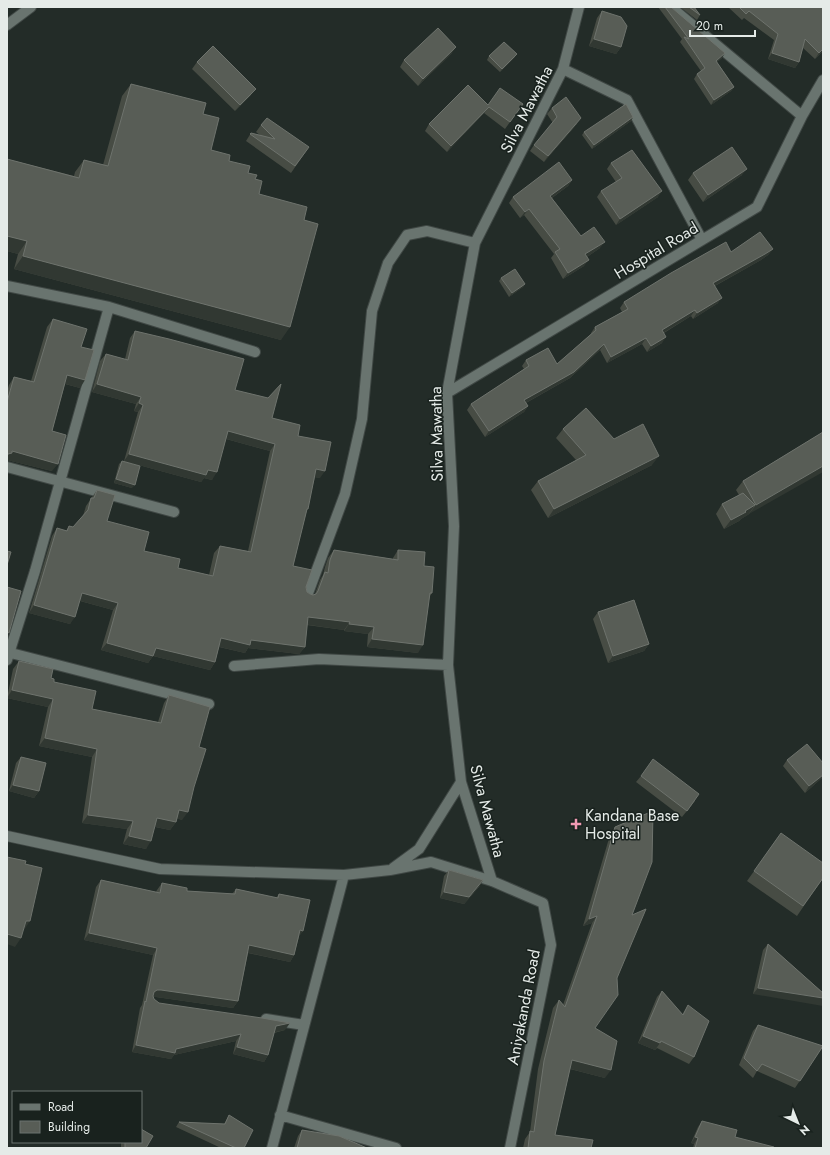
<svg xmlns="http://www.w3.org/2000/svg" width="830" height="1155" viewBox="0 0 830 1155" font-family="Jost,sans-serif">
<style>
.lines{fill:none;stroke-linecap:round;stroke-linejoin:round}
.street-casing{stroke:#404845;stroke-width:12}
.street{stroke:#69746f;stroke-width:10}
.wall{fill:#474c44}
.shaded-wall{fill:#313832}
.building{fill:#585d56;stroke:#6e736d}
.poi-dot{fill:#f19ab3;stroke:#19221e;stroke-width:1.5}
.labels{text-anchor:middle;stroke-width:3;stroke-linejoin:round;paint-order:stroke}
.street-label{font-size:16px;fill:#e5ebe8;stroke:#19221e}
.poi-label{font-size:16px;fill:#e5ebe8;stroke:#19221e;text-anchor:start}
</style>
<rect width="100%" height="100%" fill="#232c28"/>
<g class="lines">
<defs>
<path id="street" d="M 671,7 L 802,116
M 7,25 L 31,7
M 563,69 L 627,100 L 702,240
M 7,286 L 109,307 L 255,352
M 447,393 L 757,207 L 802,116 L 823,80
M 7,467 L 174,512
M 307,596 L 345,494 L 362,419 L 372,311 L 388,263 L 407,235 L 427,231 L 475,243
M 7,652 L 209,704
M 7,660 L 35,571 L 109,307
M 234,666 L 319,659 L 448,665
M 7,836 L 160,869 L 344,875 L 390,870 L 431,862 L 492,881 L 543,903 L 551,945 L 510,1148
M 393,868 L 419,849 L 461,782
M 492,881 L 461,782 L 448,665 L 454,526 L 447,393 L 475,243 L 563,69 L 579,7
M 266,1019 L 304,1025
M 280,1115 L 396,1148
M 272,1148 L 344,875"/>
</defs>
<use href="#street" class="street-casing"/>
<use href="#street" class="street"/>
</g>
<path class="wall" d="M 658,7 L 671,7 L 722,58 L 717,62 L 734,87 L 731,91 L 711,105 L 694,79 L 697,74 L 701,71 L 680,42 L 682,39 Z
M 680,7 L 694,7 L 700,15 L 697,20 Z
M 728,7 L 823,7 L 823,51 L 815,59 L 803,48 L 799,62 L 795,68 L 768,59 L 774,40 L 744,18 L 742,20 Z
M 602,11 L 621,47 L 616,54 L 589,46 L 597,18 Z
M 452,53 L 418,86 L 400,67 L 404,60 Z
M 489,56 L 515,57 L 500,72 L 487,60 Z
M 197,62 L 251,95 L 235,111 L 192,69 Z
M 131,84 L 203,114 L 211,150 L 248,173 L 255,179 L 259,194 L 304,220 L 281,340 L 14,269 L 18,254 L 7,251 L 7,159 L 74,176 L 75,172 L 84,160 L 103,165 L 122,96 Z
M 523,104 L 505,129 L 484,113 L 447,152 L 425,131 L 429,124 L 488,105 Z
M 552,108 L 577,124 L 544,162 L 530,151 L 534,145 L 553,123 L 547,114 Z
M 633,117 L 631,121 L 592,149 L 582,135 L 584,132 Z
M 261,125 L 309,147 L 291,173 L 246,141 L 251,133 L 260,135 L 256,132 Z
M 611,163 L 658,197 L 616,225 L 597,197 L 601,191 L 616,182 L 607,169 Z
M 693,173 L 742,175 L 703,202 L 688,180 Z
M 572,180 L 568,186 L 552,198 L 581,236 L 600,248 L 587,257 L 584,266 L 563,279 L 551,258 L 554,254 L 524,215 L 520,218 L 509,203 L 513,197 Z
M 773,249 L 768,255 L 761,260 L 715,286 L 718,303 L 693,319 L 691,316 L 664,333 L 662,343 L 647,352 L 642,344 L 607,363 L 600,350 L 570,378 L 526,403 L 528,406 L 524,412 L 485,437 L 467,410 L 471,404 L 524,369 L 522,366 L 526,360 L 557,364 L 591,334 L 591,333 L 595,327 L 622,312 L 620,308 L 624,302 L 731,252 Z
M 501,278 L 525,284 L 523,287 L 509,297 L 499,281 Z
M 53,319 L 81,347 L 80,388 L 65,384 L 52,431 L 52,471 L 7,460 L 7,391 L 9,385 L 14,377 L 31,381 L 47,327 Z
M 135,331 L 235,390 L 272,418 L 298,436 L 320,478 L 315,477 L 293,566 L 306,587 L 307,592 L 310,594 L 313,595 L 315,594 L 320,580 L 323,575 L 325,567 L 328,558 L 334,550 L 393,559 L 393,558 L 398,550 L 424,566 L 432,593 L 429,597 L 418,653 L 367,647 L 368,634 L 344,631 L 344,630 L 307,625 L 305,647 L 299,654 L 248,648 L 245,653 L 219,647 L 215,662 L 210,670 L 153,656 L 148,663 L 101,650 L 113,610 L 80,601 L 70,624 L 29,613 L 52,536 L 57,528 L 66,531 L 69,526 L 73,527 L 83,516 L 86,506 L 97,490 L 107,521 L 144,551 L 178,568 L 209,575 L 214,553 L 220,546 L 248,551 L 270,451 L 226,439 L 212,480 L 204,478 L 201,482 L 124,461 L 138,412 L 134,411 L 136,404 L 92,392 L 100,361 L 106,354 L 125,359 L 130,338 Z
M 563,429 L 614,439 L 652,465 L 548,518 L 531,490 L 538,481 L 576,460 L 556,438 Z
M 823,432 L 749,514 L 741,519 L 739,521 L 724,529 L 716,514 L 722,504 L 739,495 L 736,490 L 743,481 Z
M 122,461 L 132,488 L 114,483 L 119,464 Z
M 598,612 L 649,644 L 644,651 L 608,663 L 593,619 Z
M 19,661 L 51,678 L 54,682 L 92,709 L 158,722 L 164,703 L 169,695 L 199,747 L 182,820 L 177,818 L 176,822 L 170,830 L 155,827 L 146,849 L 123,844 L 127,829 L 82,823 L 92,757 L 39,746 L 48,707 L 7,698 L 13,669 Z
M 21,757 L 39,791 L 34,798 L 9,791 L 16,763 Z
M 787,760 L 823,763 L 823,777 L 805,793 L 783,766 Z
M 641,776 L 695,801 L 682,817 L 636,782 Z
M 615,827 L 632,915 L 595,1028 L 605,1078 L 570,1069 L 555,1135 L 591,1148 L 523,1148 L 525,1139 L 530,1132 L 538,1069 L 553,1008 L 559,1000 L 563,1005 L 592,923 L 583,926 L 610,835 Z
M 781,833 L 823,878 L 797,916 L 747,881 Z
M 449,870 L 483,880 L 479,887 L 464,904 L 440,898 L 444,876 Z
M 101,880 L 156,892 L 157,890 L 162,883 L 187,891 L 232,894 L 236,889 L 276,898 L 279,894 L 299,937 L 294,955 L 290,962 L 248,953 L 238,1001 L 233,1008 L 156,997 L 154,997 L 154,999 L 159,1003 L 285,1030 L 274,1033 L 268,1055 L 264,1062 L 233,1054 L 236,1041 L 174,1055 L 171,1059 L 132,1052 L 140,1008 L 142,1005 L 153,955 L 84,940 L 96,887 Z
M 768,944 L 823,993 L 753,994 L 763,950 Z
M 662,991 L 682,1015 L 688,1005 L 694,1057 L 689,1064 L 657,1048 L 655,1050 L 638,1043 L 657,997 Z
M 758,1025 L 823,1046 L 795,1088 L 757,1071 L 753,1078 L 739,1065 L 753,1031 Z
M 229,1115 L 244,1148 L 221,1148 L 176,1127 L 179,1122 L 224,1124 Z
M 702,1121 L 735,1137 L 773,1148 L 693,1148 L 694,1144 L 691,1143 L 698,1127 Z
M 302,1130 L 367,1148 L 294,1148 L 298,1136 Z
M 121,1142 L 141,1142 L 146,1148 L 121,1148 Z"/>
<path class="shaded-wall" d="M 594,39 L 621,47 L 616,54 L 589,46 Z
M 456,47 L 452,53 L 418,86 L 423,79 Z
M 823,49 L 823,51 L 815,59 L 819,53 Z
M 725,53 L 722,58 L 713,65 L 716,61 Z
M 772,53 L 799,62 L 795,68 L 768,59 Z
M 517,54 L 515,57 L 500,72 L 502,69 Z
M 734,87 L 731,91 L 711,105 L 714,100 Z
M 256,89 L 251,95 L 235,111 L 240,105 Z
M 489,107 L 484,113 L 447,152 L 451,146 Z
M 633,117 L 631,121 L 592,149 L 594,145 Z
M 581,118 L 577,124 L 544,162 L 548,156 Z
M 747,169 L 742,175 L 703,202 L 708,195 Z
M 572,180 L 568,186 L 546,202 L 550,196 Z
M 662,191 L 658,197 L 616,225 L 620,219 Z
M 529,209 L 524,215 L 520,218 L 525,212 Z
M 7,236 L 27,241 L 18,254 L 7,251 Z
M 605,242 L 600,248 L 581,261 L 585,254 Z
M 773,249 L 768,255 L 761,260 L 709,289 L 713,283 Z
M 23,256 L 290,327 L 281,340 L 14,269 Z
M 589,260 L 584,266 L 563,279 L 568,273 Z
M 525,284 L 523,287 L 509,297 L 512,293 Z
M 722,298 L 718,303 L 693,319 L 697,313 Z
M 695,310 L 691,316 L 658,336 L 662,330 Z
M 666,337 L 662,343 L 647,352 L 651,346 Z
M 646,338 L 642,344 L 607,363 L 611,357 Z
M 604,344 L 600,350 L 570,378 L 520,406 L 524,400 Z
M 67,375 L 85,380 L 80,388 L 62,383 Z
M 97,384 L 141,397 L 136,404 L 92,392 Z
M 139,403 L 143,405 L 138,412 L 134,411 Z
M 528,406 L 524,412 L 485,437 L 489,431 Z
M 228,431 L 275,444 L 270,451 L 223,438 Z
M 12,451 L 58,464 L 52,471 L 7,460 L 7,456 L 8,454 Z
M 129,454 L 208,470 L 217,472 L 212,480 L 204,478 L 201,482 L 124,461 Z
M 659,456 L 652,465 L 548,518 L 554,509 Z
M 823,466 L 823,472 L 749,514 L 756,505 Z
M 316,469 L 325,471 L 320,478 L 311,477 Z
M 116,479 L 135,485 L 132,488 L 114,483 Z
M 755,505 L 748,515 L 741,519 L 739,521 L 724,529 L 731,520 Z
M 82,593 L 118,603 L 113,610 L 77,600 Z
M 34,605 L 75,617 L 70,624 L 29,613 Z
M 308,617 L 350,622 L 344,630 L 303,624 Z
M 349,624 L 374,627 L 368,634 L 344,631 Z
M 221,638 L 251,640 L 305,647 L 299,654 L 248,648 L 245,653 L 216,646 Z
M 372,639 L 423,645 L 418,653 L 367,647 Z
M 107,643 L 156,648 L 215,662 L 210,670 L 153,656 L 148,663 L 101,650 Z
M 649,644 L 644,651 L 608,663 L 613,656 Z
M 12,690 L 53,699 L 48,707 L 7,698 Z
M 45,738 L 97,749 L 92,757 L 39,746 Z
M 823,775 L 823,777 L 805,793 L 809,786 Z
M 13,785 L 39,791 L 34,798 L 9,791 Z
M 179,810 L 188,812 L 182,820 L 174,818 Z
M 88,815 L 133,821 L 127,829 L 82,823 Z
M 157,818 L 176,822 L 170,830 L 151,826 Z
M 129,836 L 151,841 L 146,849 L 123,844 Z
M 483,880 L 479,887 L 464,904 L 440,898 L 444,892 Z
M 597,916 L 592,923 L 583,926 L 589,919 Z
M 26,921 L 30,921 L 24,930 Z
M 300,930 L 303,931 L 298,938 Z
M 89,933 L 157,948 L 153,955 L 84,940 Z
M 7,934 L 21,938 L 15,947 L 7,944 Z
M 249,945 L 294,955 L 290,962 L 245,952 Z
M 758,988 L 823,998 L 823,1006 L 753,994 Z
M 157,990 L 161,990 L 238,1001 L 233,1008 L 156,997 L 152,997 L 154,992 Z
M 290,1023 L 285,1030 L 271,1033 L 276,1026 Z
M 241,1034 L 236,1041 L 174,1055 L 171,1059 L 132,1052 L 136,1045 L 176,1049 Z
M 643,1036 L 660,1043 L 655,1050 L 638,1043 Z
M 237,1047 L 268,1055 L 264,1062 L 233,1054 Z
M 572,1060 L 611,1070 L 605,1078 L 567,1068 Z
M 695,1137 L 698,1138 L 694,1144 L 691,1143 Z"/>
<path class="building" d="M 665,7 L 671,7 L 725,53 L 716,61 L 734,87 L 714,100 L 697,74 L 705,68 L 684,37 L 689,39 Z
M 689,7 L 694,7 L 700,15 Z
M 739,7 L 823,7 L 823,49 L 819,53 L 805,39 L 799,62 L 772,53 L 778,34 L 749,11 L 746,14 Z
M 602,11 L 621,17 L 627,26 L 621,47 L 594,39 Z
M 438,28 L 456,47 L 423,79 L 404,60 Z
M 504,42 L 517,54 L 502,69 L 489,56 Z
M 213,46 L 256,89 L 240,105 L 197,62 Z
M 131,84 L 206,103 L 203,114 L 219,118 L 211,150 L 230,155 L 229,161 L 250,166 L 248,173 L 257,175 L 255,179 L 262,181 L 259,194 L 307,207 L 304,220 L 318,224 L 290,327 L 23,256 L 27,241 L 7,236 L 7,159 L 79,178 L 84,160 L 108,166 Z
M 468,85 L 488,105 L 500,88 L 523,104 L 510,122 L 489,107 L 451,146 L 429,124 Z
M 566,97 L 581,118 L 548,156 L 534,145 L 557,117 L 552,108 Z
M 626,104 L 633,117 L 594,145 L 584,132 Z
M 267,118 L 309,147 L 295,166 L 250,134 L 251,133 L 275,139 L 261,125 Z
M 732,147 L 747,169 L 708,195 L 693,173 Z
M 632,150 L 662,191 L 620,219 L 601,191 L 622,178 L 611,163 Z
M 559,162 L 572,180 L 550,196 L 581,236 L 594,227 L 605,242 L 585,254 L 589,260 L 568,273 L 555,252 L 560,249 L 529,209 L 525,212 L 513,197 Z
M 760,232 L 773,249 L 765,254 L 713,283 L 722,298 L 697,313 L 695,310 L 662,330 L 666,337 L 651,346 L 646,338 L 611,357 L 604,344 L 574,372 L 524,400 L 528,406 L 489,431 L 471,404 L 529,366 L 526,360 L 548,348 L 557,364 L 596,330 L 595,327 L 628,309 L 624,302 L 671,273 L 726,242 L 731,252 Z
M 515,269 L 525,284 L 512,293 L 501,278 Z
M 53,319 L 87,329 L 81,347 L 94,350 L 85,380 L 67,375 L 52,431 L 66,435 L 58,464 L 12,451 L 12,453 L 8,454 L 7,456 L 7,402 L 14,377 L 34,382 Z
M 135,331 L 169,339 L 244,359 L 235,390 L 268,398 L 281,384 L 272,418 L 300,425 L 298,436 L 331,442 L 325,471 L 316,469 L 308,509 L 307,509 L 293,566 L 312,570 L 306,587 L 307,592 L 310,594 L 313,595 L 316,594 L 318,591 L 325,572 L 328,573 L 330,560 L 334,550 L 398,560 L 398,550 L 425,552 L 424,566 L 434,567 L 432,593 L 430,593 L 423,645 L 372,639 L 374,627 L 349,624 L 350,622 L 308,617 L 305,647 L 251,640 L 250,645 L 221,638 L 215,662 L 156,648 L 153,656 L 107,643 L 118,603 L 82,593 L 75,617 L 34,605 L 57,528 L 67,531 L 69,526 L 73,527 L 88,510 L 91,498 L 94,498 L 97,490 L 115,495 L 107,521 L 149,532 L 144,551 L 180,559 L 178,568 L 213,576 L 220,546 L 251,552 L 275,444 L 228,431 L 217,472 L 208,470 L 206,475 L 129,454 L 143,405 L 139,403 L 141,397 L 97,384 L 106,354 L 128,360 Z
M 586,408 L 614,439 L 643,424 L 659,456 L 554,509 L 538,481 L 586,455 L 563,429 Z
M 823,432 L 823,466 L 756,505 L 743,481 Z
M 122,461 L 140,466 L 135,485 L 116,479 Z
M 743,493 L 755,505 L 745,511 L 746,512 L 731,520 L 722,504 Z
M 7,551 L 11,552 L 7,565 Z
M 7,587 L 21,591 L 9,633 L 7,632 Z
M 634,600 L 649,644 L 613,656 L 598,612 Z
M 19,661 L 53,669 L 51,678 L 54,679 L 54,682 L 96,691 L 92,709 L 161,723 L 169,695 L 210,707 L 199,747 L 206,749 L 194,787 L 188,812 L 179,810 L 176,822 L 157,818 L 151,841 L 129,836 L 133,821 L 88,815 L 97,749 L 45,738 L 53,699 L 12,690 Z
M 807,744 L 823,763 L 823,775 L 809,786 L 787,760 Z
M 21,757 L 46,763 L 39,791 L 13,785 Z
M 653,759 L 699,794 L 687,811 L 641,776 Z
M 653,811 L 652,862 L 632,915 L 646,909 L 617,978 L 618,995 L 595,1028 L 617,1041 L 611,1070 L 572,1060 L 555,1135 L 593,1140 L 591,1148 L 528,1148 L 530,1131 L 534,1132 L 544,1061 L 559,1000 L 565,1007 L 597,916 L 589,919 L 615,827 Z
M 781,833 L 823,863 L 823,878 L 803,906 L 754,871 Z
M 7,857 L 26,861 L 25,864 L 42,868 L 30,921 L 26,921 L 21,938 L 7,934 Z
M 449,870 L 483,880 L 469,897 L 444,892 Z
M 101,880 L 160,893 L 162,883 L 187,888 L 187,891 L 235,894 L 236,889 L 278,898 L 279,894 L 310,900 L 303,931 L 300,930 L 294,955 L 249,945 L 238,1001 L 161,990 L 157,990 L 154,992 L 153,996 L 154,999 L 159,1003 L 262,1018 L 290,1023 L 276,1026 L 268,1055 L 237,1047 L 241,1034 L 176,1049 L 175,1053 L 136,1045 L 145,1001 L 146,1002 L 157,948 L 89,933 Z
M 768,944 L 823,993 L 823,998 L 758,988 Z
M 662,991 L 683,1015 L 688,1005 L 709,1021 L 694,1057 L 661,1041 L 660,1043 L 643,1036 Z
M 758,1025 L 823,1046 L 800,1081 L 762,1064 L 757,1071 L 744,1058 Z
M 229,1115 L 253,1130 L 244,1148 L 236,1148 L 179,1122 L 225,1124 Z
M 702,1121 L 737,1130 L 735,1137 L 774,1147 L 773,1148 L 695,1148 L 698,1138 L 695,1137 Z
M 141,1129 L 153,1136 L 146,1148 L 125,1148 L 125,1142 L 141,1142 Z
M 302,1130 L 339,1136 L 367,1148 L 297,1148 Z"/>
<path class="poi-dot" d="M574 818h4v4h4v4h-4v4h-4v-4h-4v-4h4z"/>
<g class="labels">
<g class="street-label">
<text transform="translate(526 109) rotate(-63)" y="6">Silva Mawatha</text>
<text transform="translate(656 250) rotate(-31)" y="6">Hospital Road</text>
<text transform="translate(436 434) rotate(-91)" y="6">Silva Mawatha</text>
<text transform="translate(488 811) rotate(75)" y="6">Silva Mawatha</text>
<text transform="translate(523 1007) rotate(-79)" y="6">Aniyakanda Road</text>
</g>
<g class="poi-label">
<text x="585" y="821">Kandana Base<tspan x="585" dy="18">Hospital</tspan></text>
</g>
</g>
<rect width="830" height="1155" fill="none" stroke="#e5ebe8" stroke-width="16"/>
<rect x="12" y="1091" width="130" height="52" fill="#19221e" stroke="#6b726f"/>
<rect x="20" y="1104" width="20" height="6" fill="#69746f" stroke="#6b726f"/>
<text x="48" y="1111" font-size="12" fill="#e5ebe8">Road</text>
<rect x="20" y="1121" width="20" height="12" fill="#585d56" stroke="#6b726f"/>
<text x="48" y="1131" font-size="12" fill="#e5ebe8">Building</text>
<g transform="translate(798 1123) rotate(137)" stroke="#19221e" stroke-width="3" paint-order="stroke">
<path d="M0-3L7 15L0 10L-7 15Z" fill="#e5ebe8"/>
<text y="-6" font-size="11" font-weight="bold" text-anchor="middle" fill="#e5ebe8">N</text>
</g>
<path d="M690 30v6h65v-6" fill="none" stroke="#e5ebe8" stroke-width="2"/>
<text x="696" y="30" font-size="12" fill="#e5ebe8" stroke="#19221e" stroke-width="3" paint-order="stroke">20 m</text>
</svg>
